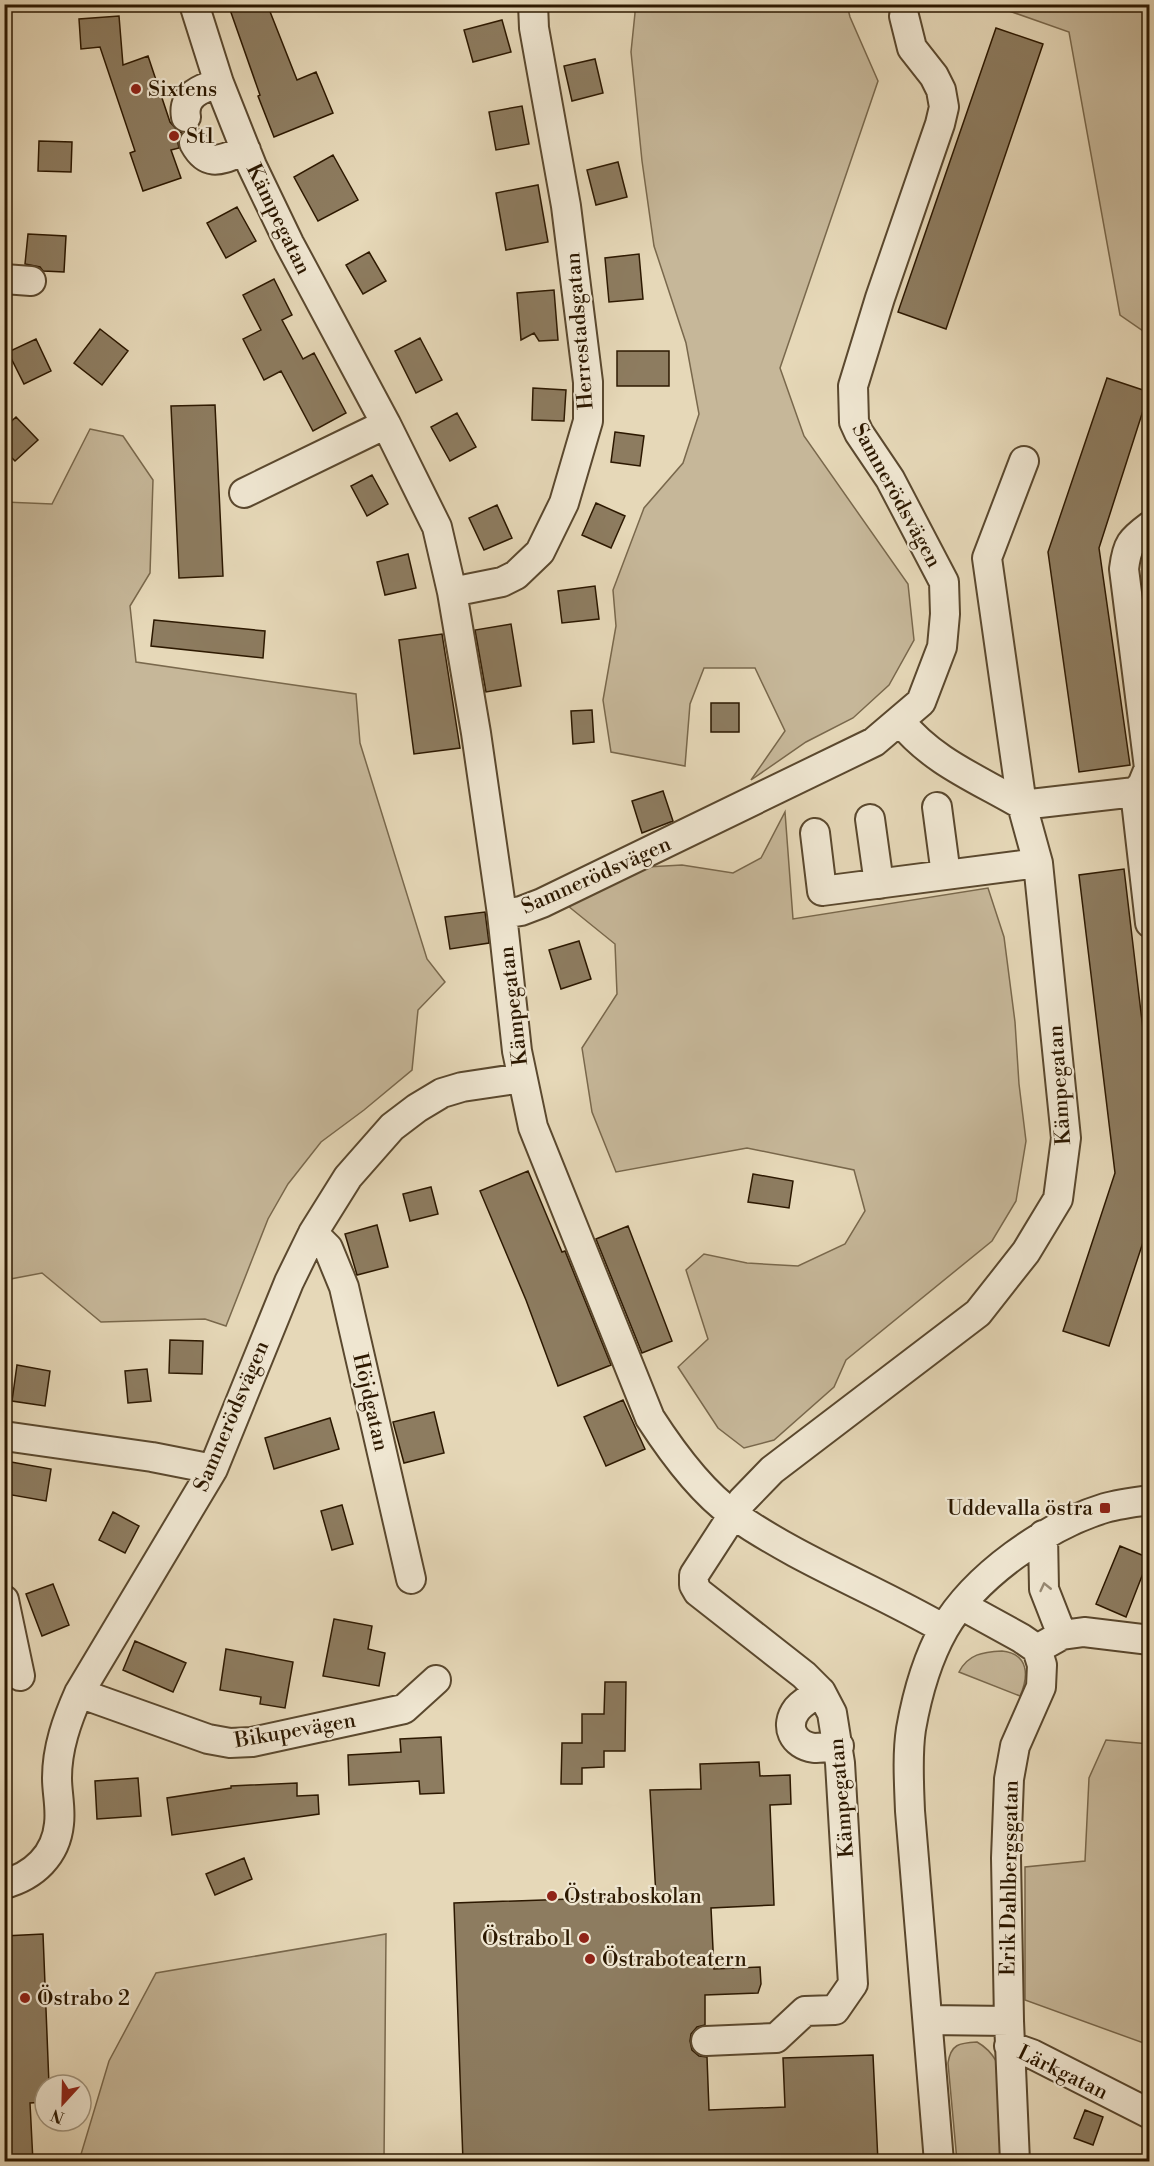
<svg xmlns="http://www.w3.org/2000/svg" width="1154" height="2166" viewBox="0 0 1154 2166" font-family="'Libre Bodoni',serif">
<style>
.green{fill:#c6b799;stroke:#79684c;stroke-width:1.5}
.building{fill:#8d7c60;stroke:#2c1800;stroke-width:1.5}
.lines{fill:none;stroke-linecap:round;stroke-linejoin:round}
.minor-casing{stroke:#5a482e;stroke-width:32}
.minor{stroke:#efe6d1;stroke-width:28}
.oneway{stroke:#978973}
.poi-dot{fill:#8f2418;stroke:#efe6d1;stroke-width:2}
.labels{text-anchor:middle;stroke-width:4.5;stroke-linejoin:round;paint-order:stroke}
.poi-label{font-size:21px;fill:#2c1800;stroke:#efe6d1;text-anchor:start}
.street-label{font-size:21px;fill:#2c1800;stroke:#efe6d1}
</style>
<rect width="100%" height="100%" fill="#e6d8b8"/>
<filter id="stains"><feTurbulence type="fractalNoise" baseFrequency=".00333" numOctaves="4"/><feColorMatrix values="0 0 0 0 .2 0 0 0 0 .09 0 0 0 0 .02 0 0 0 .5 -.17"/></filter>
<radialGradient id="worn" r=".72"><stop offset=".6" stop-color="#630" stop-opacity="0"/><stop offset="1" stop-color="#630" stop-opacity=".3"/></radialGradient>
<path class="green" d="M 634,5 L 847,5 L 850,17 L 878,81 L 780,368 L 804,436 L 908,584 L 914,640 L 889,685 L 853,718 L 806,742 L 751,780 L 785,731 L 755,668 L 704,668 L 690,704 L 685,766 L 611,752 L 603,700 L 616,626 L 613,590 L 644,508 L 683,463 L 699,414 L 686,343 L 654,246 L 642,161 L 631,52 L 635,13 Z
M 992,5 L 1149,5 L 1149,335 L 1120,315 L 1069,32 Z
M 90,429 L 123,436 L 153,480 L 150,573 L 130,606 L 136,662 L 356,694 L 360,743 L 427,959 L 445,982 L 418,1010 L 412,1070 L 364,1110 L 321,1142 L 288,1184 L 268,1219 L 226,1326 L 205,1319 L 101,1322 L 42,1273 L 5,1280 L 5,502 L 52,504 Z
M 785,812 L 793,919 L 988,888 L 1004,937 L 1015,1022 L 1019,1084 L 1026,1141 L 1016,1201 L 992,1241 L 846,1360 L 834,1387 L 774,1440 L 744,1448 L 718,1428 L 678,1367 L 708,1339 L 686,1270 L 704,1254 L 747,1263 L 798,1266 L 845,1244 L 865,1211 L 854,1170 L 747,1148 L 616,1172 L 592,1112 L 582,1048 L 617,994 L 615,944 L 568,906 L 647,867 L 682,865 L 733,873 L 761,858 Z
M 1002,1651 C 1029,1654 1029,1676 1020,1696 L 959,1672 C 968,1654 983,1652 1002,1651 Z
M 1106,1740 L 1149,1744 L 1149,1785 L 1147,1791 L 1150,1824 L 1149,2045 L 1025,2000 L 1025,1867 L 1085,1861 L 1089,1778 Z
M 386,1934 L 384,2161 L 79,2161 L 109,2061 L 156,1973 Z
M 977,2042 C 986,2047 991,2052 996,2061 L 1006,2161 L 957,2161 L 948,2063 C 951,2044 959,2043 977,2042 Z"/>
<path class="building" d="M 228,4 L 267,4 L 297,80 L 316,72 L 333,113 L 274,137 L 258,96 L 260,95 Z
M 119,16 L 123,65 L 148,56 L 170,122 L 178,131 L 182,133 L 178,143 L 179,148 L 171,150 L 181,178 L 143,191 L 130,153 L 135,151 L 100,47 L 81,49 L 79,19 Z
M 502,20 L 511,52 L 473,62 L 464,30 Z
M 996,28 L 1043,44 L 946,329 L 898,312 Z
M 595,59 L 603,93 L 572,101 L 564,66 Z
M 522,106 L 529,144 L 496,150 L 489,112 Z
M 39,141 L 72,142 L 71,172 L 38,171 Z
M 333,155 L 358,200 L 318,221 L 294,177 Z
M 618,162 L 627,197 L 596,205 L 587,170 Z
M 538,185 L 548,242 L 506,250 L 496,193 Z
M 237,207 L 256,241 L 226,258 L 207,223 Z
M 28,234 L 66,236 L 64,272 L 43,271 L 40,267 L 25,264 Z
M 369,252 L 386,281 L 363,294 L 346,265 Z
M 639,254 L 643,299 L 609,302 L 605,258 Z
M 274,279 L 292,315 L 282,320 L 303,359 L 314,353 L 346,413 L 313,431 L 281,371 L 264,380 L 243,339 L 261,330 L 243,295 Z
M 554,290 L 558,340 L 539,341 L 534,333 L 521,340 L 517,293 Z
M 100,329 L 128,351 L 102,385 L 74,363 Z
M 420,338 L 442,380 L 416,393 L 395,351 Z
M 36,339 L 51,371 L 24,384 L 8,352 Z
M 617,351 L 669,351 L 669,386 L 617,386 Z
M 1107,378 L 1149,392 L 1099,548 L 1130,765 L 1079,772 L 1048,552 Z
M 533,388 L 566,390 L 564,421 L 532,420 Z
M 215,405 L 223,576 L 179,578 L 171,406 Z
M 457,413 L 476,447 L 450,461 L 431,427 Z
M 16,417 L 38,440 L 15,461 L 4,450 L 4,428 Z
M 615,432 L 644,436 L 640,466 L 611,462 Z
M 372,475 L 388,504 L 367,516 L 351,486 Z
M 596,503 L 625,516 L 611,548 L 582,535 Z
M 497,505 L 512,538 L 484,550 L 469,518 Z
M 408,554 L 416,588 L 385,595 L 377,562 Z
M 595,586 L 599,619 L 562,623 L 558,591 Z
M 154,620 L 265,631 L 263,658 L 151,646 Z
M 511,624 L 521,686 L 486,692 L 475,630 Z
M 442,634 L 460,748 L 414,754 L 399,640 Z
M 711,703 L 739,703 L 739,732 L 711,732 Z
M 592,710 L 594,742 L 573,744 L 571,711 Z
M 663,791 L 673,821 L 642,833 L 632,801 Z
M 1124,869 L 1149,1080 L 1149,1224 L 1109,1346 L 1063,1331 L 1115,1173 L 1079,875 Z
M 485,912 L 489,943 L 450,949 L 445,917 Z
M 579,941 L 591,979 L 561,989 L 549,950 Z
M 528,1171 L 562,1252 L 565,1251 L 611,1365 L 558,1386 L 526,1300 L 480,1191 Z
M 753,1174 L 793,1181 L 789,1208 L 748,1202 Z
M 431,1187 L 438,1214 L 410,1221 L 403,1194 Z
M 377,1225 L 388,1267 L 357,1275 L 345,1234 Z
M 628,1226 L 672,1341 L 642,1353 L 596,1239 Z
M 170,1340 L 203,1341 L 202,1374 L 169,1373 Z
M 17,1365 L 50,1371 L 45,1406 L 12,1401 Z
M 147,1369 L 151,1401 L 128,1403 L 125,1371 Z
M 623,1400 L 645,1449 L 606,1466 L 584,1417 Z
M 434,1412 L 444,1453 L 404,1463 L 393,1422 Z
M 330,1418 L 339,1449 L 274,1469 L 265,1438 Z
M 11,1462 L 51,1469 L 46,1501 L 6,1494 Z
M 342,1505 L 353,1544 L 332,1550 L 321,1511 Z
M 113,1512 L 139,1526 L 125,1553 L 99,1540 Z
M 1120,1546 L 1149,1558 L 1126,1617 L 1096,1604 Z
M 53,1584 L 69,1625 L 42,1636 L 26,1594 Z
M 334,1619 L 372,1626 L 368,1649 L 385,1653 L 379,1686 L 323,1676 Z
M 135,1641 L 186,1663 L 173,1692 L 123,1670 Z
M 226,1649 L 293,1662 L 285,1708 L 260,1704 L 261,1697 L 220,1690 Z
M 605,1682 L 626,1682 L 625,1751 L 604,1751 L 604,1767 L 582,1768 L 582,1784 L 561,1784 L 562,1743 L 582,1743 L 582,1714 L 604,1714 Z
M 441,1737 L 444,1793 L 420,1794 L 419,1781 L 349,1785 L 348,1755 L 401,1752 L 400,1739 Z
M 759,1762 L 760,1776 L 790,1775 L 791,1804 L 770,1805 L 774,1905 L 711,1908 L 714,1969 L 760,1967 L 761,1984 L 758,1993 L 705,1995 L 705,2025 L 697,2027 L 691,2034 L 690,2041 L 692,2050 L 699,2056 L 707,2057 L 709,2110 L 785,2107 L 783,2058 L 873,2055 L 878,2162 L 463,2162 L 454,1903 L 656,1896 L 650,1790 L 701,1789 L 700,1764 Z
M 138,1778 L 141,1816 L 97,1819 L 95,1781 Z
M 297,1783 L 297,1796 L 318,1795 L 319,1814 L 172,1835 L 167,1798 L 231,1788 L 231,1786 Z
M 244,1858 L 252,1879 L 215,1895 L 206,1874 Z
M 43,1934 L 49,2085 L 45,2085 L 45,2102 L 30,2103 L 33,2162 L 4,2162 L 4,1936 Z
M 1085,2110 L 1103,2117 L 1093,2145 L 1074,2138 Z"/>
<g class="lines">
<defs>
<path id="minor" d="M 194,4 L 219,83 L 252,166 L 289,243 L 386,424 L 437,527 L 452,592 L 476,733 L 502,914 L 517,1051 L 533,1127 L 650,1418 C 672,1452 701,1492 734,1515 C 800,1561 875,1589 944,1629
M 186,117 C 182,95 202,88 219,83
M 194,143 C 208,169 222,159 246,150
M 4,279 L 31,281
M 1024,461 L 987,558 L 1022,805 L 1135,792 L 1150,923
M 244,493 L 386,424
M 452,592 L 502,582 L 516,575 L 540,552 L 564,503 L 588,421 L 588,382 L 566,206 L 534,28 L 533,4
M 1135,792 L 1142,785 L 1149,768 L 1124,569 C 1127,544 1131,540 1150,526
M 937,807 L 946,875
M 870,819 L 879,884
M 815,833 L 822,891 L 1038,863
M 502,914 L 521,911 L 542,903 L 874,742 L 921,702 L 942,647 L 945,614 L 944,582 L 890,479 L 859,433 L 854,422 L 853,386 L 880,298 L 940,124 L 944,107 L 941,90 L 934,76 L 912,48 L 904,16
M 313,1233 L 328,1248 L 344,1287 L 411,1579
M 4,1436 L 152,1457 L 213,1469
M 1043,1535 L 1044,1589 L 1062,1635
M 4,1600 L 20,1676
M 961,1605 L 1021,1638 L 1037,1649 L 1042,1665 L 1041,1687 L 1015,1746 L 1009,1779 L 1006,1858 L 1009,2021 L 1015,2162
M 1037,1649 L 1062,1635 L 1084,1632 L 1150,1640
M 821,1692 C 812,1697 804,1701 797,1709 C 784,1726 793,1745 814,1748 C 822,1748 831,1746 839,1746
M 79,1693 L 208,1739 L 230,1743 L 252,1742 L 404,1709 L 436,1680
M 4,1884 C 34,1876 56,1855 59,1824 C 61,1808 57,1793 57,1778 C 57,1748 67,1720 79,1693 L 213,1469 L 289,1282 L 313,1233 L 348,1177 L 392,1127 L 417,1108 L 442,1093 L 462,1087 L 522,1078
M 929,2020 L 1009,2021
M 706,2041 L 776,2038 L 805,2011 L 835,2010 L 853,1984 L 840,1763 L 832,1713 L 821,1692 L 804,1675 L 698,1592 L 694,1585 L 694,1575 L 742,1501 L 772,1470 L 978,1313 L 1026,1252 L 1058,1199 L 1066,1138 L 1038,863 L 1022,805 C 978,779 933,762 900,721
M 1009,2046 L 1032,2054 L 1150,2114
M 939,2162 L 910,1811 C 909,1784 907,1755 911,1729 C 917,1695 927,1659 944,1629 C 975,1576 1046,1526 1105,1508 C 1119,1504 1135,1502 1150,1500"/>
</defs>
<use href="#minor" class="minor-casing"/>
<use href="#minor" class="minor"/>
</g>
<defs><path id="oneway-chevron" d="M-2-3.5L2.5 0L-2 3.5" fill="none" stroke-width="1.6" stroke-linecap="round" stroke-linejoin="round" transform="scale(1.5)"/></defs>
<use class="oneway" href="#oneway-chevron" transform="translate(1045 1587) rotate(-103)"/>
<g class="poi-dot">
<circle cx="136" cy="89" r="6"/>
<circle cx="174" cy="136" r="6"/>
<rect x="1099" y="1502" width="12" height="12" rx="3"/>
<circle cx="552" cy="1896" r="6"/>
<circle cx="584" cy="1938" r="6"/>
<circle cx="590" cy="1959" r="6"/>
<circle cx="25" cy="1998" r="6"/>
</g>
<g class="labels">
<g class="poi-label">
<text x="148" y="96">Sixtens</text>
<text x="186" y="143">St1</text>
<text x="1093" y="1515" text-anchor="end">Uddevalla östra</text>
<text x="564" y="1903">Östraboskolan</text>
<text x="572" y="1945" text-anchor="end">Östrabo 1</text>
<text x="602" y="1966">Östraboteatern</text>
<text x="37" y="2005">Östrabo 2</text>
</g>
<g class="street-label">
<text transform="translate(279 219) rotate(64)" y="7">Kämpegatan</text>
<text transform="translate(579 331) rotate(-95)" y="7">Herrestadsgatan</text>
<text transform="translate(897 495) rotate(61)" y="7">Samnerödsvägen</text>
<text transform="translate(596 875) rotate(-24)" y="7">Samnerödsvägen</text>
<text transform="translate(513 1006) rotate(-97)" y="7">Kämpegatan</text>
<text transform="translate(1059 1085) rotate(-94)" y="7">Kämpegatan</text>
<text transform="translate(371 1402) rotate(77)" y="7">Höjdgatan</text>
<text transform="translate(231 1416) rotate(-67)" y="7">Samnerödsvägen</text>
<text transform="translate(295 1730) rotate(-10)" y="7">Bikupevägen</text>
<text transform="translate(841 1798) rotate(-95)" y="7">Kämpegatan</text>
<text transform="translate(1009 1878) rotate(-89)" y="7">Erik Dahlbergsgatan</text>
<text transform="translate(1063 2072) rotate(26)" y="7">Lärkgatan</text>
</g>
</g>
<rect width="1154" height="2166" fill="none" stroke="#e6d8b8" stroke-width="24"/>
<rect x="6" y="6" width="1142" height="2154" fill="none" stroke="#2c1800" stroke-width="3"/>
<rect x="12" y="12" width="1130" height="2142" fill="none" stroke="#2c1800" stroke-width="1.5"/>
<g transform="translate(63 2103) rotate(202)"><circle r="28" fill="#efe6d1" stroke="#a1947d" stroke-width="1.5"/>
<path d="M0-4.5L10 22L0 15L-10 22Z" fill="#8f2418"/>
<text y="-9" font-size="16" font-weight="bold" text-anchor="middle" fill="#2c1800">N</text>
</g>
<rect width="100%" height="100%" filter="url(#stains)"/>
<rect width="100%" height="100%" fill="url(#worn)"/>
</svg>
